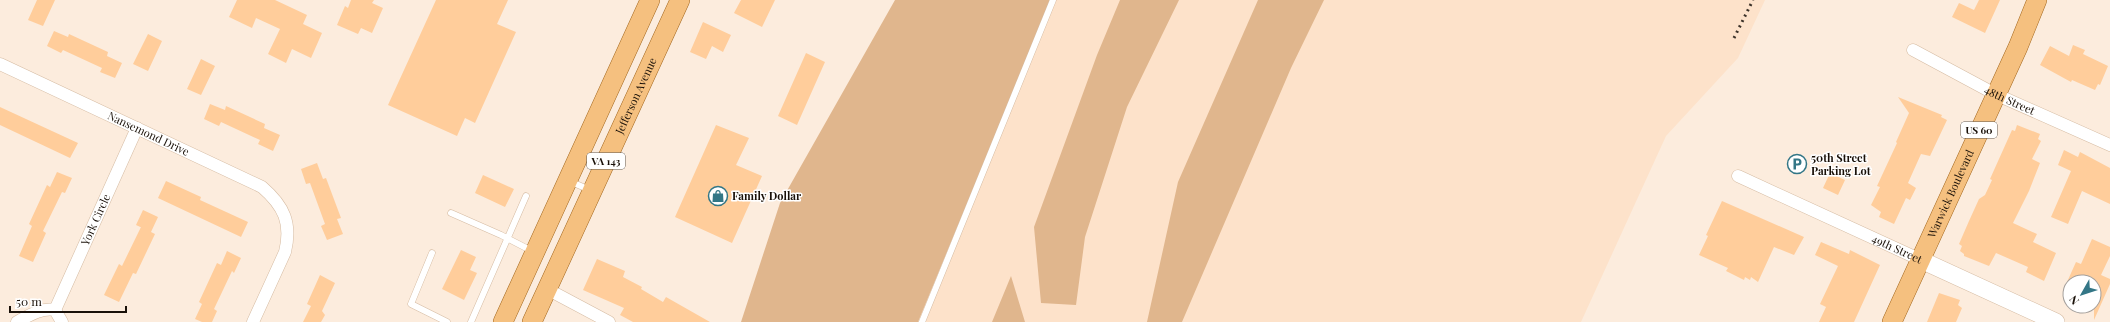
<svg xmlns="http://www.w3.org/2000/svg" width="2110" height="322" viewBox="0 0 2110 322" font-family="'Playfair Display',serif">
<style>
.built{fill:#fde2ca}
.green{fill:#e0b68d}
.building{fill:#ffcd9b}
.lines{fill:none;stroke-linecap:round;stroke-linejoin:round}
.lane-casing{stroke:#d5bba2;stroke-width:7}
.street-casing{stroke:#d5bba2;stroke-width:13}
.secondary-casing{stroke:#d5bba2;stroke-width:18}
.primary-casing{stroke:#a3671e;stroke-width:20}
.lane{stroke:#fff;stroke-width:6}
.street{stroke:#fff;stroke-width:12}
.secondary{stroke:#fff;stroke-width:17}
.primary{stroke:#f5c07f;stroke-width:19}
.rail{stroke:#3c3229;stroke-width:3;stroke-dasharray:2 4;stroke-linecap:butt}
.labels{text-anchor:middle;stroke-width:3;stroke-linejoin:round;paint-order:stroke}
.shield{fill:#fff;stroke:#5e5852;stroke-width:1}
.shield-label{font-size:10px;font-weight:bold;fill:#191008}
.street-label{font-size:11px;fill:#191008;stroke:#fff}
.poi-label{font-size:11px;font-weight:bold;fill:#191008;stroke:#fff;text-anchor:start}
</style>
<rect width="100%" height="100%" fill="#fcecdd"/>
<path class="built" d="M 1010,0 L 1765,0 L 1738,58 L 1666,136 L 1581,322 L 862,322 Z"/>
<path class="green" d="M 895,0 L 1051,0 L 918,322 L 741,322 L 780,203 Z
M 1120,0 L 1179,0 L 1127,107 L 1085,237 L 1076,305 L 1041,303 L 1034,227 L 1097,55 Z
M 1258,0 L 1324,0 L 1291,68 L 1182,322 L 1147,322 L 1178,182 Z
M 1011,276 L 1025,322 L 992,322 Z"/>
<path class="building" d="M 37,0 L 55,0 L 43,26 L 28,20 Z
M 237,0 L 275,0 L 307,15 L 303,24 L 322,33 L 311,58 L 292,49 L 286,63 L 268,54 L 280,29 L 256,18 L 252,28 L 229,17 Z
M 351,0 L 374,0 L 372,3 L 383,8 L 372,33 L 361,28 L 358,34 L 337,25 L 345,6 L 348,8 Z
M 436,0 L 508,0 L 497,24 L 516,32 L 475,123 L 465,118 L 457,136 L 388,105 Z
M 741,0 L 775,0 L 762,27 L 734,13 Z
M 1979,0 L 2000,0 L 1985,33 L 1952,17 L 1959,3 L 1974,10 Z
M 703,22 L 731,35 L 723,52 L 712,46 L 706,59 L 690,52 Z
M 54,31 L 68,37 L 69,34 L 108,52 L 107,56 L 122,63 L 115,78 L 100,72 L 102,68 L 63,50 L 61,53 L 47,46 Z
M 148,34 L 162,41 L 148,71 L 133,64 Z
M 2073,45 L 2085,50 L 2083,54 L 2108,66 L 2100,85 L 2098,84 L 2095,90 L 2072,80 L 2071,82 L 2040,65 L 2050,46 L 2069,56 Z
M 806,53 L 825,62 L 797,125 L 778,116 Z
M 201,59 L 215,66 L 201,95 L 187,89 Z
M 1898,97 L 1942,115 L 1941,117 L 1947,120 L 1930,156 L 1921,154 L 1908,183 L 1916,188 L 1910,200 L 1906,198 L 1894,224 L 1879,217 L 1881,212 L 1871,205 L 1880,187 L 1877,186 L 1897,143 L 1896,142 L 1909,113 Z
M 210,104 L 225,110 L 226,106 L 265,124 L 264,128 L 280,135 L 273,151 L 258,144 L 260,140 L 221,122 L 219,126 L 204,119 Z
M 0,107 L 78,143 L 70,158 L 0,125 Z
M 716,125 L 749,138 L 736,165 L 762,176 L 732,243 L 675,217 Z
M 2017,125 L 2040,134 L 2038,139 L 2041,141 L 2032,159 L 2040,163 L 2029,191 L 2013,223 L 2037,234 L 2033,242 L 2056,253 L 2044,281 L 2026,272 L 2028,267 L 1996,253 L 1989,266 L 1964,256 L 1964,254 L 1960,251 L 1962,246 L 1959,244 L 1969,221 L 1979,199 L 1985,195 L 1992,180 L 1990,179 L 2012,130 L 2015,131 Z
M 2064,150 L 2078,157 L 2080,152 L 2110,168 L 2110,204 L 2082,191 L 2068,224 L 2051,217 L 2071,171 L 2058,165 Z
M 317,163 L 323,179 L 326,178 L 341,218 L 337,219 L 343,234 L 327,240 L 321,226 L 325,224 L 310,183 L 306,184 L 301,169 Z
M 57,172 L 72,178 L 65,193 L 62,192 L 43,231 L 46,233 L 33,262 L 19,256 L 32,226 L 29,224 L 47,185 L 50,187 Z
M 1830,173 L 1845,180 L 1838,195 L 1823,188 Z
M 483,175 L 514,189 L 505,207 L 475,193 Z
M 166,181 L 201,197 L 200,200 L 248,222 L 241,237 L 158,198 Z
M 1722,201 L 1804,237 L 1794,255 L 1774,247 L 1758,282 L 1751,277 L 1750,280 L 1745,277 L 1744,280 L 1726,271 L 1728,268 L 1699,255 L 1708,236 L 1706,235 Z
M 143,210 L 158,217 L 151,232 L 136,225 Z
M 141,227 L 155,234 L 136,274 L 133,273 L 119,302 L 104,295 L 119,264 L 122,266 Z
M 2092,239 L 2110,247 L 2110,256 L 2101,275 L 2110,279 L 2110,284 L 2094,320 L 2094,282 L 2067,282 L 2076,262 L 2081,264 Z
M 1821,242 L 1849,254 L 1850,250 L 1880,265 L 1854,322 L 1819,322 L 1826,307 L 1820,304 L 1838,266 L 1815,255 Z
M 461,250 L 476,257 L 470,270 L 477,273 L 464,300 L 442,289 Z
M 227,251 L 241,258 L 234,273 L 232,271 L 214,309 L 217,311 L 212,322 L 202,322 L 195,319 L 202,304 L 199,302 L 217,263 L 221,265 Z
M 597,259 L 625,271 L 623,277 L 642,287 L 641,289 L 663,302 L 666,297 L 710,322 L 633,322 L 620,315 L 624,308 L 583,290 Z
M 320,275 L 335,283 L 322,311 L 325,315 L 321,322 L 303,322 L 311,306 L 307,304 Z
M 1939,293 L 1960,300 L 1958,305 L 1962,308 L 1956,322 L 1927,322 Z"/>
<g class="lines">
<defs>
<path id="lane" d="M 569,181 L 590,190
M 451,213 L 501,235 L 532,251
M 432,253 L 411,304 L 447,322
M 471,322 L 526,196
M 922,322 L 1053,0"/>
<g id="street">
<path id="s1" d="M 1913,50 L 1995,94 L 2110,145"/>
<path id="s2" d="M 0,64 L 262,187 C 284,206 292,223 285,252 L 253,322"/>
<path id="s3" d="M 1738,176 L 1921,260"/>
<path d="M 547,289 L 609,322"/>
<path id="s4" d="M 55,310 L 137,128"/>
<path d="M 17,322 C 28,316 42,307 55,310 L 62,322"/>
</g>
<path id="secondary" d="M 1921,260 L 2056,322"/>
<g id="primary">
<path d="M 503,322 L 650,0"/>
<path id="s5" d="M 532,322 L 680,0"/>
<path id="s6" d="M 1892,322 L 2018,47 L 2037,0"/>
</g>
</defs>
<use href="#lane" class="lane-casing"/>
<use href="#street" class="street-casing"/>
<use href="#secondary" class="secondary-casing"/>
<use href="#primary" class="primary-casing"/>
<use href="#lane" class="lane"/>
<use href="#street" class="street"/>
<use href="#secondary" class="secondary"/>
<use href="#primary" class="primary"/>
<path class="rail" d="M 1734,38 L 1753,0"/>
</g>
<defs>
<symbol id="parking-ring" viewBox="-11 -11 22 22"><circle r="9.5" fill="#fff" stroke="#337686" stroke-width="1.5"/><path d="M-3.5-5.5H1a3.5 3.5 0 0 1 0 7H-1V5.5H-3.5ZM-1-3.4V-.6H.8a1.4 1.4 0 0 0 0-2.8Z" fill="#337686"/></symbol>
<symbol id="shop-ring" viewBox="-11 -11 22 22"><circle r="9.5" fill="#fff" stroke="#337686" stroke-width="1.5"/><path d="M-5-2.5h2.3a2.7 3.5 0 0 1 5.4 0H5L5.5 6h-11ZM-1.5-2.5h3a1.5 2.3 0 0 0-3 0Z" fill="#337686"/></symbol>
</defs>
<g fill-rule="evenodd">
<use href="#parking-ring" x="1786" y="153" width="22" height="22"/>
<use href="#shop-ring" x="707" y="185" width="22" height="22"/>
</g>
<g class="labels">
<g class="shield">
<rect x="1961" y="122" width="36" height="16" rx="3"/>
<rect x="587" y="153" width="38" height="16" rx="3"/>
</g>
<g class="shield-label">
<text x="1979" y="134">US 60</text>
<text x="606" y="165">VA 143</text>
</g>
<g class="street-label">
<text dy="4" stroke="none"><textPath href="#s5" startOffset="249">Jefferson Avenue</textPath></text>
<text dy="4" stroke="none"><textPath href="#s1" startOffset="109">48th Street</textPath></text>
<text dy="4" stroke="none"><textPath href="#s2" startOffset="164">Nansemond Drive</textPath></text>
<text dy="4" stroke="none"><textPath href="#s6" startOffset="141">Warwick Boulevard</textPath></text>
<text dy="4" stroke="none"><textPath href="#s4" startOffset="99">York Circle</textPath></text>
<text dy="4" stroke="none"><textPath href="#s3" startOffset="175">49th Street</textPath></text>
</g>
<g class="poi-label">
<text x="1811" y="162">50th Street<tspan x="1811" dy="13">Parking Lot</tspan></text>
<text x="732" y="200">Family Dollar</text>
</g>
</g>
<g transform="translate(2082 294) rotate(231)"><circle r="19" fill="#ffffff" stroke="#a39f9c"/>
<path d="M0-3L7 15L0 10L-7 15Z" fill="#337686"/>
<text y="-6" font-size="11" font-weight="bold" text-anchor="middle" fill="#191008">N</text>
</g>
<path d="M10 306v6h116v-6" fill="none" stroke="#191008" stroke-width="2"/>
<text x="16" y="306" font-size="12" fill="#191008" stroke="#ffffff" stroke-width="3" paint-order="stroke">50 m</text>
</svg>
